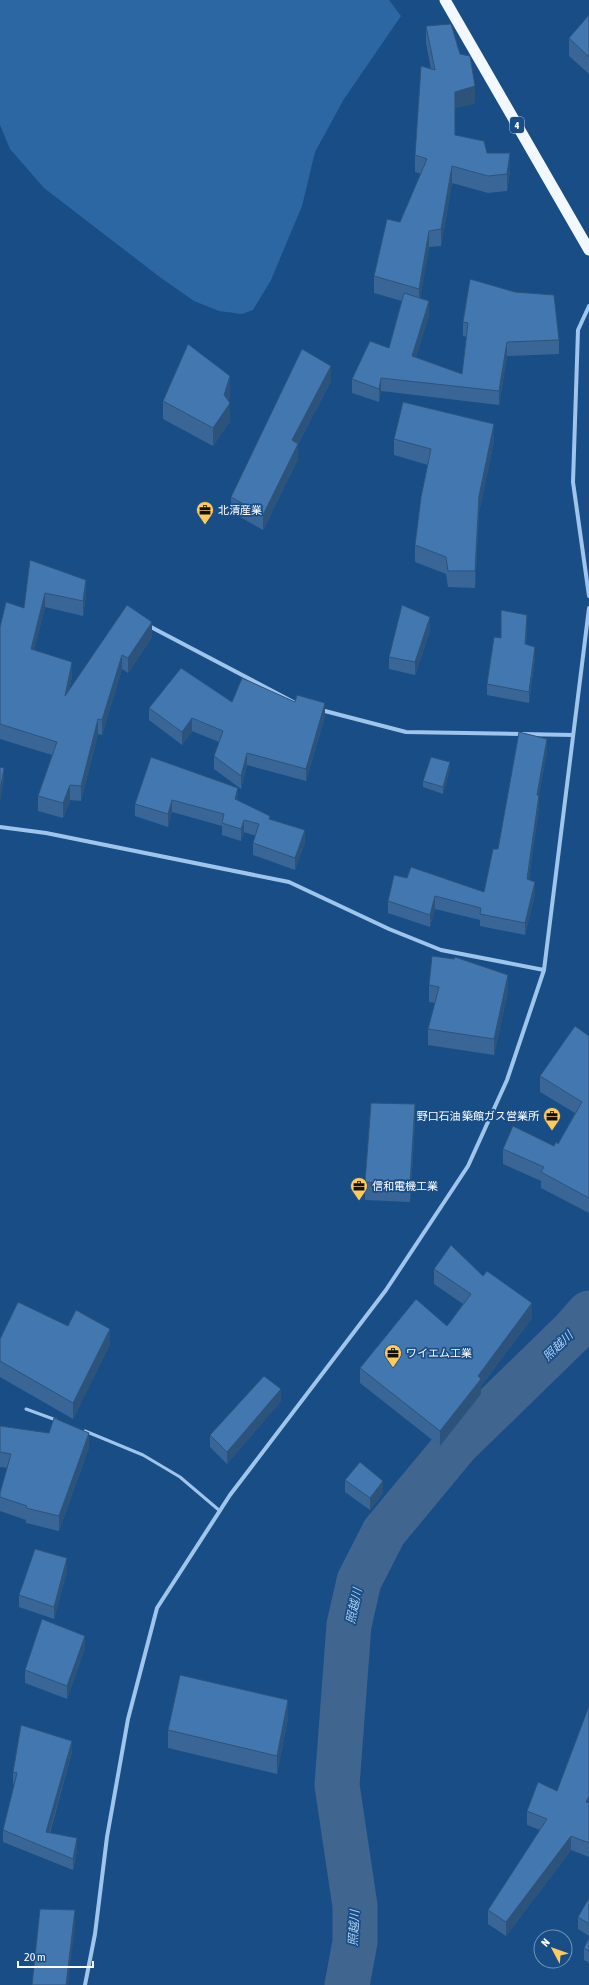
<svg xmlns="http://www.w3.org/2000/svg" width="589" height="1985" viewBox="0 0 589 1985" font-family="'Asap Condensed','Noto Sans JP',sans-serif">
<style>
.green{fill:#2c67a4}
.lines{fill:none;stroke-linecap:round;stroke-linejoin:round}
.river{stroke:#40658f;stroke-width:45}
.service{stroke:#a0c5ec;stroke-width:3}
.minor{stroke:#a0c5ec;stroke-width:4}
.trunk{stroke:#f2f8ff;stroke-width:11}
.wall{fill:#396697}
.shaded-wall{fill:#2e537b}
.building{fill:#4277b0;stroke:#2e537b}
.labels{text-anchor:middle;stroke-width:3.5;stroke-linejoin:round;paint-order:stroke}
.shield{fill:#194d86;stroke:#bacadb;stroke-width:1}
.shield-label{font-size:10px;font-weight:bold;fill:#fff}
.poi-label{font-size:11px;fill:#fff;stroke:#194d86;text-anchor:start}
.water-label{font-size:12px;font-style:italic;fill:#accff4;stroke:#194d86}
</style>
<rect width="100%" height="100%" fill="#194d86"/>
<path class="green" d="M 0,0 L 389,0 L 401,16 L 344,99 L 315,152 L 302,206 L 271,280 L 253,310 L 242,314 L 219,311 L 194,301 L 161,278 L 44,188 L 10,149 L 0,125 Z"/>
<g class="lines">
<path class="river" d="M 347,1985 L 355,1942 L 355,1906 L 337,1785 L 349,1625 L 359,1581 L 384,1532 L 457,1444 L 573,1331 L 589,1313"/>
<path class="service" d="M 26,1409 L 56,1420
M 85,1431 L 143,1455 L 180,1477 L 220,1511"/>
<path class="minor" d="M 589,306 L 578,330 L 573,482 L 589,596
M 149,626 L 299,705
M 321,710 L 406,732 L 573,735
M 0,827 L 46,833 L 289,882 L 389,929 L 441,950 L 544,970
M 85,1985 L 95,1934 L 107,1837 L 128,1719 L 157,1608 L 230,1495 L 386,1290 L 468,1166 L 507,1080 L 544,970 L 589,608"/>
<path class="trunk" d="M 445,0 L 589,250"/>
</g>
<path class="wall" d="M 589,15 L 589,74 L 569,56 L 569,38 Z
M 426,26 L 475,103 L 455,108 L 455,135 L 487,153 L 510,170 L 507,191 L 488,193 L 452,183 L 441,246 L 429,247 L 420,298 L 429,315 L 416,357 L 462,374 L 467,337 L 463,336 L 463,322 L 559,340 L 559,354 L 507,356 L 499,405 L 381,391 L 379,402 L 352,393 L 352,379 L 389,348 L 402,301 L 374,293 L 374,276 L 400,222 L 421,174 L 415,172 L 415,155 L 431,69 L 426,43 Z
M 331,381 L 298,444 L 298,459 L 263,530 L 231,512 L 231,497 Z
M 230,394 L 228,401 L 230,421 L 213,446 L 163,419 L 163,401 Z
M 394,439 L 494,441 L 479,512 L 475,588 L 448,587 L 446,574 L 415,562 L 415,545 L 428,465 L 394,455 Z
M 30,560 L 86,594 L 83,616 L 45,607 L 34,650 L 72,676 L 69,690 L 127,605 L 152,637 L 128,673 L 122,669 L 102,735 L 98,734 L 81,801 L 70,800 L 63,818 L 38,811 L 38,796 L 52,755 L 0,739 L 0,627 L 24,608 Z
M 527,626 L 526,644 L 535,658 L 529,703 L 487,695 L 487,684 L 501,638 Z
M 430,630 L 415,675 L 389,669 L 389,657 Z
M 232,702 L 295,702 L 325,716 L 306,781 L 247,765 L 241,789 L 214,769 L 214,756 L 219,742 L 192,731 L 182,745 L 149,720 L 149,708 Z
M 547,751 L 539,795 L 539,807 L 529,879 L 535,894 L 525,935 L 480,926 L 480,920 L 435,909 L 430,927 L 388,913 L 388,901 L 407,878 L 484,892 L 498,849 Z
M 151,757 L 270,819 L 305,842 L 295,870 L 253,855 L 253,843 L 256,836 L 244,832 L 241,841 L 222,835 L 222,826 L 172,812 L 168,827 L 135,816 L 135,804 Z
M 450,768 L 443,794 L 423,787 L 423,781 Z
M 429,985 L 508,991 L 494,1055 L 428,1045 L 428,1029 L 435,1003 L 429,1002 Z
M 589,1036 L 589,1213 L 541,1188 L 541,1181 L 503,1164 L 503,1149 L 554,1146 L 558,1144 L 575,1113 L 540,1092 L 540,1076 Z
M 415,1121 L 410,1202 L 365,1200 L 365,1182 Z
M 434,1269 L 483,1276 L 532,1318 L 481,1386 L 481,1394 L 440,1446 L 360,1383 L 360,1368 L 447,1326 L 463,1304 L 434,1284 Z
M 68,1326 L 110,1344 L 73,1419 L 0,1377 L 0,1339 Z
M 281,1401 L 227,1464 L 210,1447 L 210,1435 Z
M 0,1426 L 89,1447 L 59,1531 L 26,1523 L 26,1520 L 0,1511 L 0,1493 L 7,1468 L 0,1467 Z
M 345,1480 L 383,1493 L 370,1510 L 345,1492 Z
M 67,1571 L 54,1619 L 19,1607 L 19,1595 Z
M 85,1648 L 67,1699 L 25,1683 L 25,1670 Z
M 589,1706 L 589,1857 L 571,1850 L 506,1936 L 488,1924 L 488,1910 L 540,1830 L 527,1825 L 527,1811 L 557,1791 Z
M 288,1718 L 277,1774 L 168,1748 L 168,1730 Z
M 72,1752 L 50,1833 L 77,1850 L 73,1870 L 3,1842 L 3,1830 L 14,1784 L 13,1784 L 13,1772 Z
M 589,1898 L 589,1936 L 578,1929 L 578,1917 Z
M 589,1938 L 589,1963 L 584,1960 L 584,1948 Z"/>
<path class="shaded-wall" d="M 475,86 L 475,103 L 455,108 L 455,92 Z
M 510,153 L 510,170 L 507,191 L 507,174 Z
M 452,166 L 452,183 L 441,246 L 441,229 Z
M 429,231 L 429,247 L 419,306 L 419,289 Z
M 429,301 L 429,315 L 412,370 L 412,356 Z
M 507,342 L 507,356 L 499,405 L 499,391 Z
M 331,366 L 331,381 L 292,455 L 292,440 Z
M 230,376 L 230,394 L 224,412 L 230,403 L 230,421 L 213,446 L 213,428 Z
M 381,378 L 381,391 L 379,402 L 379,389 Z
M 494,424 L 494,441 L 479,512 L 475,588 L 475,571 L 479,496 Z
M 298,444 L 298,459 L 263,530 L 263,515 Z
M 86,580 L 86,594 L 83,616 L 83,601 Z
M 45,593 L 45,607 L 31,663 L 31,649 Z
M 527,615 L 527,626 L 525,655 L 525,644 Z
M 430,617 L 430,630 L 415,675 L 415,662 Z
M 152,622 L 152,637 L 128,673 L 128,658 Z
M 535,647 L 535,658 L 529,703 L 529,692 Z
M 122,655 L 122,669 L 102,735 L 102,720 Z
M 72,662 L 72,676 L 65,710 L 65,696 Z
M 325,703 L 325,716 L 306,781 L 306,769 Z
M 192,718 L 192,731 L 182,745 L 182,732 Z
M 98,719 L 98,734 L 81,801 L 81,786 Z
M 547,739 L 547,751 L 539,795 L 539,807 L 527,891 L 527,879 L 537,795 Z
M 247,753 L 247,765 L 241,789 L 241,776 Z
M 450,762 L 450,768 L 443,794 L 443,787 Z
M 4,768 L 4,781 L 0,803 L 0,791 Z
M 70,785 L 70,800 L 63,818 L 63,803 Z
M 238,788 L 238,800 L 235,812 L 235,799 Z
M 172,800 L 172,812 L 168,827 L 168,814 Z
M 244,820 L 244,832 L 241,841 L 241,829 Z
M 305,830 L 305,842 L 295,870 L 295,858 Z
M 535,882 L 535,894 L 525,935 L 525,923 Z
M 435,896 L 435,909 L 430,927 L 430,915 Z
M 508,975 L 508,991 L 494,1055 L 494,1039 Z
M 415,1104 L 415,1121 L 410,1202 L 410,1185 Z
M 532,1303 L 532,1318 L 481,1386 L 481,1394 L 440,1446 L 440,1431 L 478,1376 Z
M 110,1329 L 110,1344 L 73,1419 L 73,1403 Z
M 281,1389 L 281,1401 L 227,1464 L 227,1452 Z
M 89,1433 L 89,1447 L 59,1531 L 59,1516 Z
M 383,1481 L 383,1493 L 370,1510 L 370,1498 Z
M 67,1558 L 67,1571 L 54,1619 L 54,1607 Z
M 85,1636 L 85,1648 L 67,1699 L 67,1686 Z
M 288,1700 L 288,1718 L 277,1774 L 277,1756 Z
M 72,1741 L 72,1752 L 46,1844 L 46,1832 Z
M 589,1796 L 589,1810 L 586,1802 Z
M 571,1836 L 571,1850 L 506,1936 L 506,1922 Z
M 77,1838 L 77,1850 L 73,1870 L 73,1859 Z
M 75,1910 L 75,1927 L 68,1985 L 66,1985 Z"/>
<path class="building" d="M 589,15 L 589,57 L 569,38 Z
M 451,24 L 460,54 L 470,56 L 475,86 L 455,92 L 455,135 L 484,141 L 487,153 L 510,153 L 507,174 L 488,176 L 452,166 L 441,229 L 429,231 L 419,289 L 374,276 L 387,219 L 400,222 L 427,159 L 415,155 L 421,66 L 435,70 L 426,26 Z
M 470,279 L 515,292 L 554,295 L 559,340 L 507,342 L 499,391 L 381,378 L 379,389 L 352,379 L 370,341 L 389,348 L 404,293 L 429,301 L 412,356 L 462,374 L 468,323 L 463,322 Z
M 188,344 L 230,376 L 224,395 L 230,403 L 213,428 L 163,401 Z
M 302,349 L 331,366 L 292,440 L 298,444 L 263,515 L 231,497 Z
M 403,402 L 494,424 L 479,496 L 475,571 L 448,571 L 446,557 L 415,545 L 421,497 L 431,449 L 394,439 Z
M 30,560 L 86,580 L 83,601 L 45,593 L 31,649 L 72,662 L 65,696 L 127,605 L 152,622 L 128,658 L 122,655 L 102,720 L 98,719 L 81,786 L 70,785 L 63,803 L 38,796 L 57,742 L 0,724 L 0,627 L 6,602 L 24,608 Z
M 402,605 L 430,617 L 415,662 L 389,657 Z
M 501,610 L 527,615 L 525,644 L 535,647 L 529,692 L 487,684 L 494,637 L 501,638 Z
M 181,668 L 232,702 L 242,678 L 295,702 L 297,695 L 325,703 L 306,769 L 247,753 L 241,776 L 214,756 L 223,731 L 192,718 L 182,732 L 149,708 Z
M 519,732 L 547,739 L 537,795 L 539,795 L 527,879 L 535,882 L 525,923 L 480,914 L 481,908 L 435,896 L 430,915 L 388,901 L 394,875 L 407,878 L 411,867 L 484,892 L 493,849 L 498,849 Z
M 151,757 L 238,788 L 235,799 L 270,816 L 269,819 L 305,830 L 295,858 L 253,843 L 259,824 L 244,820 L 241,829 L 222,823 L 224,814 L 172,800 L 168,814 L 135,804 Z
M 431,757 L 450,762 L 443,787 L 423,781 Z
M 0,767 L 4,768 L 0,791 Z
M 432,956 L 454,959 L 455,957 L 508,975 L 494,1039 L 428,1029 L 439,987 L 429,985 Z
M 575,1026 L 589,1036 L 589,1198 L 541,1172 L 544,1167 L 503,1149 L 513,1126 L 554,1146 L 556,1142 L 558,1144 L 582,1102 L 540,1076 Z
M 371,1103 L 415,1104 L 410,1185 L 365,1182 Z
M 451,1245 L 483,1276 L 487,1271 L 532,1303 L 478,1376 L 481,1379 L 440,1431 L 360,1368 L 416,1299 L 447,1326 L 471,1294 L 434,1269 Z
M 18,1302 L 68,1326 L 76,1310 L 110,1329 L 73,1403 L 0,1361 L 0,1339 Z
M 264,1376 L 281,1389 L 227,1452 L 210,1435 Z
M 54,1418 L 89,1433 L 59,1516 L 26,1508 L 27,1506 L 0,1497 L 0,1493 L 11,1454 L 0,1452 L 0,1426 L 49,1433 Z
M 360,1462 L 383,1481 L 370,1498 L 345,1480 Z
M 35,1549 L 67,1558 L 54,1607 L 19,1595 Z
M 42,1619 L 85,1636 L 67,1686 L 25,1670 Z
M 180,1675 L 288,1700 L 277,1756 L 168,1730 Z
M 589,1706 L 589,1796 L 586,1802 L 589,1803 L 589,1843 L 571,1836 L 506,1922 L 488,1910 L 547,1819 L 527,1811 L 538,1782 L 557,1791 Z
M 21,1725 L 72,1741 L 46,1832 L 77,1838 L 73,1859 L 3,1830 L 17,1773 L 13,1772 Z
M 589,1898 L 589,1924 L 578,1917 Z
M 40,1909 L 75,1910 L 66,1985 L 32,1985 Z
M 589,1938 L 589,1951 L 584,1948 Z"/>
<defs>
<symbol id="office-pin" viewBox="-11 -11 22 30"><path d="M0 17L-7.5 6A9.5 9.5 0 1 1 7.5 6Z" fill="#ffca5c" stroke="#194d86"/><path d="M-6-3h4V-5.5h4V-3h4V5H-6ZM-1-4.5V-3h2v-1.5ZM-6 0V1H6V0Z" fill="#111"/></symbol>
</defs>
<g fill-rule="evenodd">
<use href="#office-pin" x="195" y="500" width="20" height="27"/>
<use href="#office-pin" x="542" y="1106" width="20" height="27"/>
<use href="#office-pin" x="349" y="1176" width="20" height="27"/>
<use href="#office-pin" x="383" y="1343" width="20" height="27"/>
</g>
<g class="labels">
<rect class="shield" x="510" y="117" width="14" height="16" rx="3"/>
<g class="shield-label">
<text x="517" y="129">4</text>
</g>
<g class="poi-label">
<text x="218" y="514">北清産業</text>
<text x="539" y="1120" text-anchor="end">野口石油 築館ガス営業所</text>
<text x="372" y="1190">信和電機工業</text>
<text x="406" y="1357">ワイエム工業</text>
</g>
<g class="water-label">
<text transform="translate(558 1346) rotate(-44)" y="4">照越川</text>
<text transform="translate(354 1606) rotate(-78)" y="4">照越川</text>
<text transform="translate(354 1928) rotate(-87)" y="4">照越川</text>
</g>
</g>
<g transform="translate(553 1949) rotate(311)"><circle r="19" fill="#194d86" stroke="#7594b6"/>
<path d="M0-3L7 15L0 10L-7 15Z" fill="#ffca5c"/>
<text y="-6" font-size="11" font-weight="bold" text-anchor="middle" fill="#ffffff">N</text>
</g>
<path d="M18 1961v6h75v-6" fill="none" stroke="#ffffff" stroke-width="2"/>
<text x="24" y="1961" font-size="12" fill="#ffffff" stroke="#194d86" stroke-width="3" paint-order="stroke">20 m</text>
</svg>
